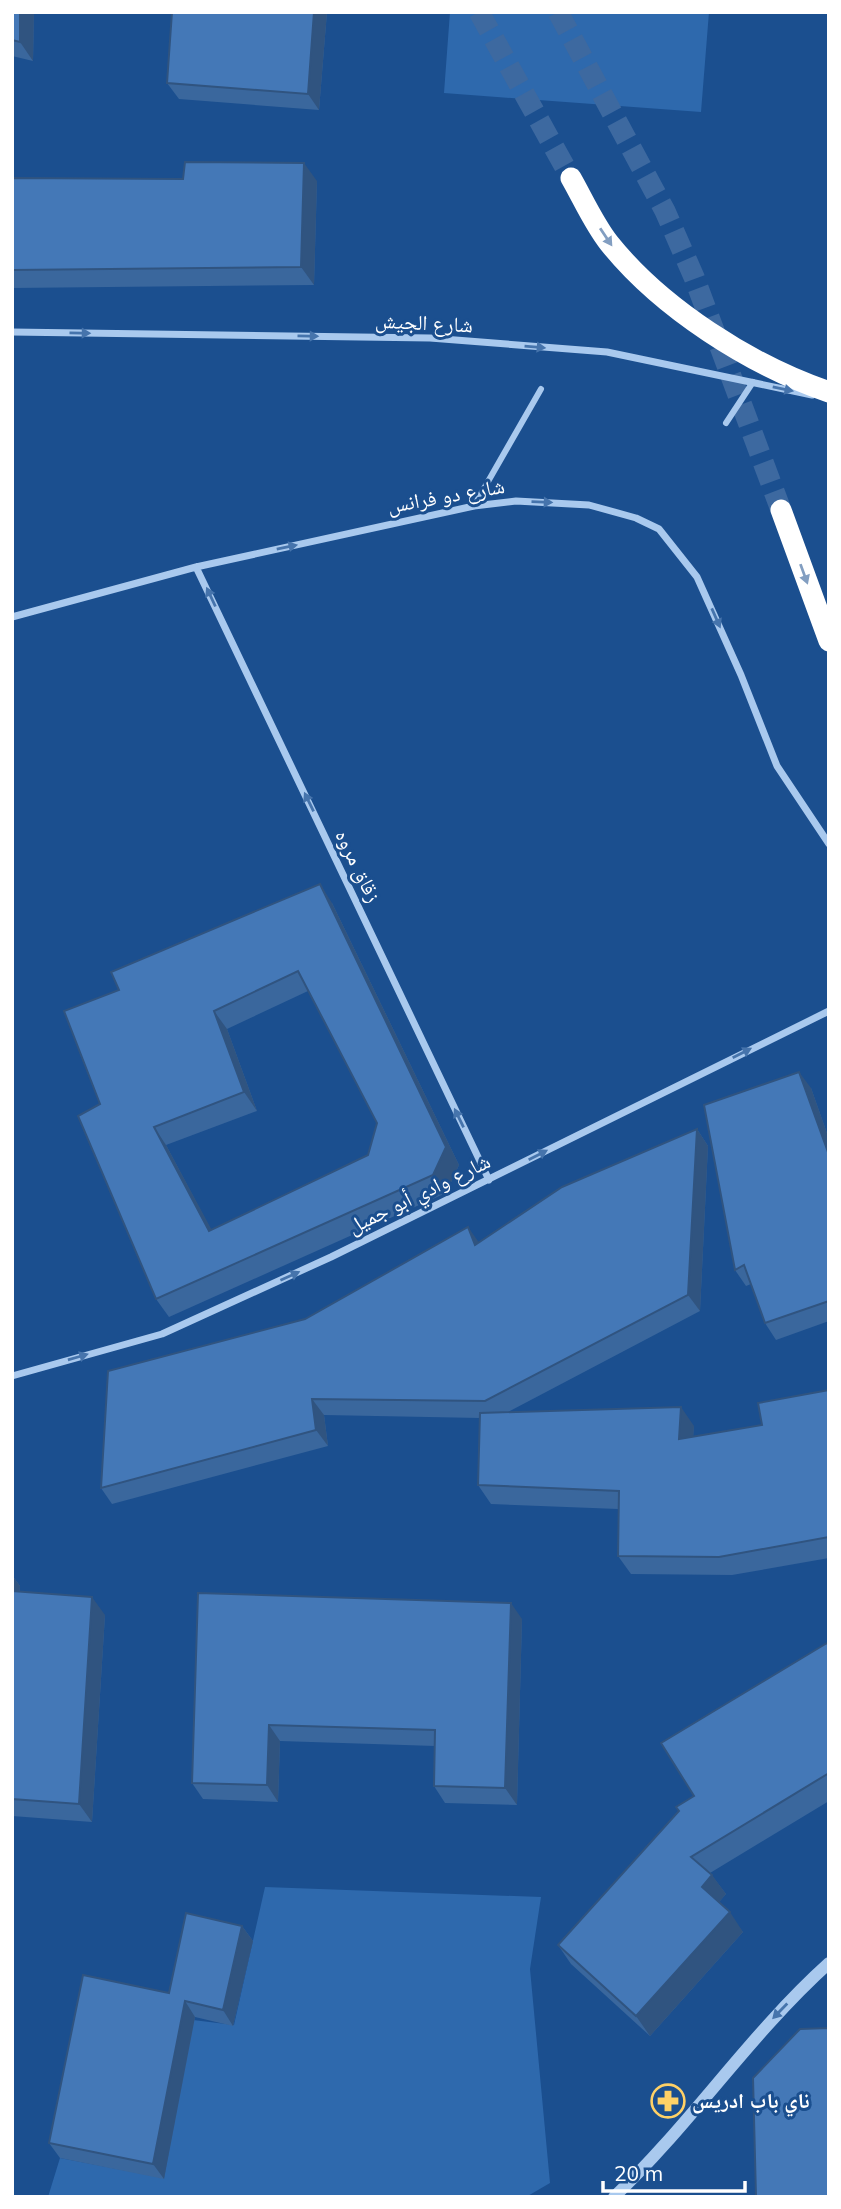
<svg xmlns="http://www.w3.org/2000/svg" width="841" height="2209" viewBox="0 0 841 2209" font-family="Mulish,'Noto Naskh Arabic',sans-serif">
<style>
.green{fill:#2e69ad}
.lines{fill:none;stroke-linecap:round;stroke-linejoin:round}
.motorway-tunnel{stroke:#3d69a0;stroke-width:21;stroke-dasharray:21 10;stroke-linecap:butt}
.pedestrian{stroke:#a9c9ee;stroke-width:6}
.minor{stroke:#a9c9ee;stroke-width:7}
.tertiary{stroke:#a9c9ee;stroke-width:12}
.motorway{stroke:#fff;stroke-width:21}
.wall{fill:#3a679d;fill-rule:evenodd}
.shaded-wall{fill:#305480}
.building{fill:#4478b7;stroke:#305480;stroke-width:2;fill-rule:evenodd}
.oneway{fill:#829ec1}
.oneway2{fill:#4674ac}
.labels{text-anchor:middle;stroke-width:6;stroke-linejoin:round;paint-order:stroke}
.street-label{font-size:21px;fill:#fff;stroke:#1b4f8f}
.poi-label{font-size:21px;font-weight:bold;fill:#fff;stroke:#1b4f8f;text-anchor:start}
</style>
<rect width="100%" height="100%" fill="#1b4f8f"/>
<path class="green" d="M 450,12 L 709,12 L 701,112 L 444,93 Z
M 265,1887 L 541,1897 L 530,1969 L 550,2183 L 526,2197 L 48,2197 L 60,2158 L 164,2178 L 193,2020 L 234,2025 Z"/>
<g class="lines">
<path class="motorway-tunnel" d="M 479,12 L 571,178
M 558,12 L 665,211 L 694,277 L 781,510"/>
<path class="pedestrian" d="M 726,423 L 753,382
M 474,506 L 541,389"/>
<path class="minor" d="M 12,332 L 430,338 L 607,352 L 812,395
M 196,567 L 489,1180
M 12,617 L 196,567 L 474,506 L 516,501 L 589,505 L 636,518 L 659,529 L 697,577 L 741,675 L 777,766 L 829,844
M 12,1376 L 162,1334 L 331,1257 L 829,1011"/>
<path class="tertiary" d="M 614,2197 C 691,2124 750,2034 829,1963"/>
<path class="motorway" d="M 571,178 C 583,199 594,224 609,243 C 661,308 750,365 829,392
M 781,510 L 829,641"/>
</g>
<path class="wall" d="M 12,12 L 34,12 L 33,61 L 12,56 Z
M 172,12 L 327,12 L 319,110 L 179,99 L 167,83 Z
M 12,178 L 317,181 L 314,285 L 12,288 Z
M 332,903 L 459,1165 L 446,1193 L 169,1317 L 156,1299 L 100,1104 L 119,990 ZM 308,991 L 377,1123 L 368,1155 L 211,1230 L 166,1145 L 257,1111 L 227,1029 Z
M 811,1088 L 829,1139 L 829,1321 L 776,1340 L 765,1323 L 751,1284 L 746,1286 L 735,1270 Z
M 697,1129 L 708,1146 L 700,1311 L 508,1412 L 694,1426 L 693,1437 L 762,1425 L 829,1390 L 829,1558 L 732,1575 L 631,1574 L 618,1556 L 618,1509 L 491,1504 L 478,1485 L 480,1418 L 324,1415 L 328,1446 L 112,1504 L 101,1488 L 305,1319 L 479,1242 Z
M 12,1575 L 20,1586 L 20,1592 L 105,1615 L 92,1822 L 12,1816 Z
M 198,1593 L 522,1619 L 517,1805 L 445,1803 L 434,1786 L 435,1746 L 280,1741 L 278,1802 L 203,1799 L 192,1783 Z
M 829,1646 L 829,1801 L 710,1873 L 726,1894 L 719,1902 L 743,1932 L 650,2036 L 571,1964 L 558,1945 Z
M 242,1926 L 253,1941 L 233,2026 L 195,2017 L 164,2179 L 60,2158 L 49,2143 L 169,1993 Z"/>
<path class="shaded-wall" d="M 20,12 L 34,12 L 33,61 L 20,42 Z
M 314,12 L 327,12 L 319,110 L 308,94 Z
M 304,163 L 317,181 L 314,285 L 301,267 Z
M 320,884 L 332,903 L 459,1165 L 446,1193 L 433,1175 Z
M 214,1011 L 227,1029 L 257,1111 L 244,1092 Z
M 799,1072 L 811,1088 L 829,1139 L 829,1155 Z
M 154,1127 L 166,1145 L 222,1249 L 209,1231 Z
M 697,1129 L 708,1146 L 700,1311 L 688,1295 Z
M 468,1227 L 480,1244 L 475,1245 Z
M 312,1399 L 324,1415 L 328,1446 L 316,1430 Z
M 681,1407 L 694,1426 L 692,1458 L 679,1439 Z
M 12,1575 L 20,1586 L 19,1609 L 12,1600 Z
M 92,1597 L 105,1615 L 92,1822 L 79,1804 Z
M 511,1603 L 522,1619 L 517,1805 L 505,1788 Z
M 269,1725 L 280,1741 L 278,1802 L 267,1785 Z
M 712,1875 L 726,1894 L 715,1907 L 702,1887 Z
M 730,1912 L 743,1932 L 650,2036 L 636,2016 Z
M 242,1926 L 253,1941 L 233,2026 L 223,2010 Z
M 185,2001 L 195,2017 L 164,2179 L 153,2164 Z"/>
<path class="building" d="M 12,12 L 20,12 L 20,42 L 12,40 Z
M 172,12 L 314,12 L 308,94 L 167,83 Z
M 185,162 L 304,163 L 301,267 L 12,270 L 12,178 L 183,179 Z
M 320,884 L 446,1147 L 433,1175 L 156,1299 L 78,1116 L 100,1104 L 64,1011 L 119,990 L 111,972 ZM 298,971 L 377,1123 L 368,1155 L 209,1231 L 154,1127 L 244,1092 L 214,1011 Z
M 799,1072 L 829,1155 L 829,1301 L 765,1323 L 744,1265 L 735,1270 L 704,1105 Z
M 697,1129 L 688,1295 L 485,1401 L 312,1399 L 316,1430 L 101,1488 L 108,1371 L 305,1319 L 468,1227 L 475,1245 L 562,1187 Z
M 829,1390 L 829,1537 L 719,1557 L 618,1556 L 619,1491 L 478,1485 L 480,1413 L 681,1407 L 679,1439 L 762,1425 L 758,1403 Z
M 12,1591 L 92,1597 L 79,1804 L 12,1799 Z
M 198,1593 L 511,1603 L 505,1788 L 434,1786 L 435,1730 L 269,1725 L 267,1785 L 192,1783 Z
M 827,1643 L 829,1646 L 829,1773 L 691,1857 L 712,1875 L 702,1887 L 730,1912 L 636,2016 L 558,1945 L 679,1811 L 676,1807 L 694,1796 L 661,1743 Z
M 186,1913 L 242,1926 L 223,2010 L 185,2001 L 153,2164 L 49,2143 L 83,1975 L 169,1993 Z
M 829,2028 L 829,2197 L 756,2197 L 753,2078 L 800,2029 Z"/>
<defs><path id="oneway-solid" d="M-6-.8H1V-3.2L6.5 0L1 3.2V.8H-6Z" transform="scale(1.75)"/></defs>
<g class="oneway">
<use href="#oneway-solid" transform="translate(606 237) rotate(56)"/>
<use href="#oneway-solid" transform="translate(804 574) rotate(70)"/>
</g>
<g class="oneway2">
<use href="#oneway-solid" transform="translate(80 333) rotate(1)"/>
<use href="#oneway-solid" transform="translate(308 336) rotate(1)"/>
<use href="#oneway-solid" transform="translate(535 347) rotate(5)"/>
<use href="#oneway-solid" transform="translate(783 389) rotate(12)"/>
<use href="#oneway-solid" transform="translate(542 502) rotate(2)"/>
<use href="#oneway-solid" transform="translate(287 547) rotate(-12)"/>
<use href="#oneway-solid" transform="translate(211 597) rotate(-115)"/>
<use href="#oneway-solid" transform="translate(716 618) rotate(66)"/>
<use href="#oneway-solid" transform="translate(309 802) rotate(-116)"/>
<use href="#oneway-solid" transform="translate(742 1053) rotate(-27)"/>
<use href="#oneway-solid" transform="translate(459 1118) rotate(-116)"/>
<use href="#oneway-solid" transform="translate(538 1155) rotate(-27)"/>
<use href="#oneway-solid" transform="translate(290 1276) rotate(-24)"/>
<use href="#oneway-solid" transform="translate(78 1357) rotate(-16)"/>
<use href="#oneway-solid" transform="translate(780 2011) rotate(134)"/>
</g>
<defs>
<symbol id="pharmacy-ring" viewBox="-11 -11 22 22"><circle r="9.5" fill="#1b4f8f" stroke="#ffd166" stroke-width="1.5"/><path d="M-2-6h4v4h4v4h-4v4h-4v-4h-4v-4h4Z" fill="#ffd166"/></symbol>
</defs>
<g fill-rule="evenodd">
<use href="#pharmacy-ring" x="649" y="2082" width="38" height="38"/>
</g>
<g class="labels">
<g class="street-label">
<text transform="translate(424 323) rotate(3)" y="7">شارع الجيش</text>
<text transform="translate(446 496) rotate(-10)" y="7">شارع دو فرانس</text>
<text transform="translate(358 866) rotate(64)" y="7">زقاق مروه</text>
<text transform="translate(419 1194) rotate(-26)" y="7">شارع وادي أبو جميل</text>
</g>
<g class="poi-label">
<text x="692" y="2108">ناي باب ادريس</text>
</g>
</g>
<rect width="841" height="2209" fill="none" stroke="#ffffff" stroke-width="28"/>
<path d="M603 2181v10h142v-10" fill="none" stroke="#ffffff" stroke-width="3.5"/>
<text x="614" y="2181" font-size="21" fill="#ffffff" stroke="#1b4f8f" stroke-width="5" paint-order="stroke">20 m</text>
</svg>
